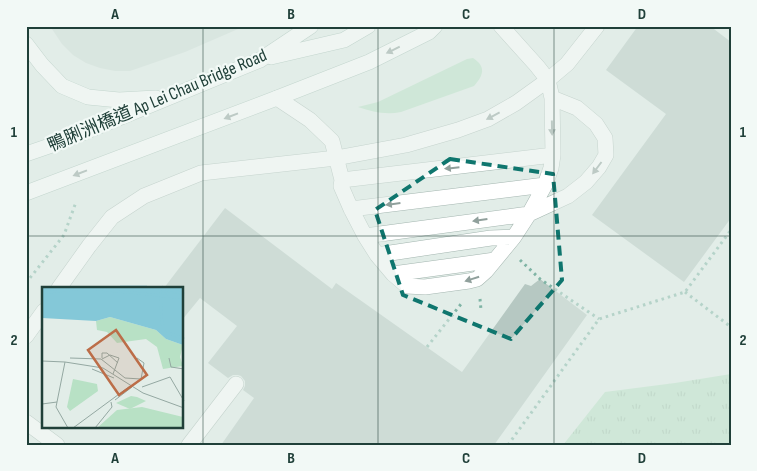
<svg xmlns="http://www.w3.org/2000/svg" width="757" height="471" viewBox="0 0 757 471" font-family="'Sofia Sans Condensed','Noto Sans TC',sans-serif">
<style>
.built{fill:#cfddd8}
.grass{fill:#b8e1c5}
.park{fill:url(#park-tufts)}
.building{fill:#b6c8c2}
.lines{fill:none;stroke-linecap:round;stroke-linejoin:round}
.lane-casing{stroke:#a4b6b0;stroke-width:16}
.secondary-casing{stroke:#9fbab1;stroke-width:16}
.path{stroke:#7fb4a5;stroke-width:3;stroke-dasharray:2.5 4;stroke-linecap:butt}
.lane{stroke:#fff;stroke-width:15}
.secondary{stroke:#fff;stroke-width:15}
.oneway{fill:#90a09c}
.marked{fill:none;stroke:#0f766e;stroke-width:4;stroke-dasharray:10 6;stroke-linejoin:round}
.grid{fill:none;stroke:#204039;stroke-width:1;stroke-opacity:0.55}
.labels{text-anchor:middle;stroke-width:4.5;stroke-linejoin:round;paint-order:stroke}
.street-label{font-size:18px;fill:#204039;stroke:#f2f9f6}
.inset-river{fill:none;stroke:#84c8d8;stroke-width:2.5}
.inset-road{fill:none;stroke:#94a8a2;stroke-width:1}
.view{fill:#bc6d48;fill-opacity:0.15;stroke:#bc6d48;stroke-width:2.5}
.inset-edge{fill:none;stroke:#204039;stroke-width:2.5}
.neatline{fill:none;stroke:#204039;stroke-width:2}
.grid-label{font-size:16px;text-anchor:middle;font-weight:bold;fill:#204039}
</style>
<defs>
<pattern id="park-tufts" width="24" height="20" patternUnits="userSpaceOnUse" patternTransform="scale(1.25)"><rect width="24" height="20" fill="#b8e1c5"/><path d="M3 7l-1-3M5 7V3M7 7l1-3M15 17l-1-3M17 17v-4M19 17l1-3" fill="none" stroke="#9ec2aa"/></pattern>
</defs>
<rect width="100%" height="100%" fill="#e2ede8"/>
<path class="built" d="M 50,26 L 245,26 L 185,52 L 130,71 L 115,71 L 100,68 L 86,63 L 73,55 L 62,44 Z"/>
<path class="grass" d="M 473,58 C 487,67 483,76 474,86 L 401,112 C 386,115 373,112 358,107 L 378,102 L 467,59 Z"/>
<path class="park" d="M 731,374 L 731,445 L 563,445 L 605,392 L 675,383 Z"/>
<path class="building" d="M 638,26 L 710,26 L 731,42 L 731,218 L 684,282 L 592,215 L 666,114 L 606,70 Z
M 225,208 L 332,289 L 336,283 L 462,372 L 525,284 L 531,286 L 540,279 L 587,315 L 494,445 L 221,445 L 254,398 L 243,390 L 245,386 L 245,381 L 241,376 L 238,375 L 233,375 L 228,378 L 208,363 L 237,326 L 200,298 L 182,320 L 182,288 L 164,288 Z"/>
<g class="lines">
<defs>
<path id="lane" d="M 277,98 L 310,120 L 332,141 L 342,180 L 341,186 L 351,209 L 365,236 L 377,255 L 393,274 L 407,286 L 425,287 L 469,281 L 477,279 L 486,271 L 514,237 L 529,214 L 545,185 L 551,168 L 553,155 L 552,98 L 548,80 L 537,66 L 501,26
M 342,180 L 553,155
M 351,209 L 545,185
M 365,236 L 529,214 L 568,196 L 586,182 L 599,167 L 606,155 L 605,138 L 596,124 L 577,108 L 552,98
M 377,255 L 491,238 L 514,237
M 393,274 L 495,260
M 59,288 L 89,246 L 112,217 L 144,196 L 201,173 L 336,158 L 406,145 L 458,130 L 488,119 L 516,103 L 548,80 L 567,64 L 597,26
M 26,336 L 44,311
M 26,422 L 57,445
M 189,445 L 236,384"/>
<path id="secondary" d="M 26,44 L 42,65 L 62,86 L 88,97 L 119,100 L 156,98
M 271,57 L 344,40 L 368,26
M 26,154 L 58,143 L 260,60 L 311,26
M 26,193 L 277,98 L 369,62 L 429,32 L 435,26"/>
</defs>
<use href="#lane" class="lane-casing"/>
<use href="#secondary" class="secondary-casing"/>
<path class="path" d="M 520,260 L 540,279 L 599,319
M 26,283 L 64,235 L 76,202
M 685,292 L 731,327
M 480,299 L 481,310
M 427,347 L 461,304
M 508,445 L 599,319 L 685,292 L 731,230"/>
<use href="#lane" class="lane"/>
<use href="#secondary" class="secondary"/>
</g>
<defs><path id="oneway-solid" d="M-6-.8H1V-3.2L6.5 0L1 3.2V.8H-6Z" transform="scale(1.25)"/></defs>
<g class="oneway">
<use href="#oneway-solid" transform="translate(393 50) rotate(154)"/>
<use href="#oneway-solid" transform="translate(231 116) rotate(159)"/>
<use href="#oneway-solid" transform="translate(493 116) rotate(152)"/>
<use href="#oneway-solid" transform="translate(552 128) rotate(89)"/>
<use href="#oneway-solid" transform="translate(452 168) rotate(174)"/>
<use href="#oneway-solid" transform="translate(597 168) rotate(127)"/>
<use href="#oneway-solid" transform="translate(80 173) rotate(159)"/>
<use href="#oneway-solid" transform="translate(393 204) rotate(173)"/>
<use href="#oneway-solid" transform="translate(480 220) rotate(172)"/>
<use href="#oneway-solid" transform="translate(472 279) rotate(162)"/>
</g>
<path d="M0 0H757V471H0ZM 450,159 L 553,174 L 562,280 L 511,339 L 403,295 L 375,210 Z" fill="#e2ede8" fill-opacity=".55" fill-rule="evenodd"/>
<path class="marked" d="M 450,159 L 553,174 L 562,280 L 511,339 L 403,295 L 375,210 Z"/>
<path class="grid" d="M 203,26 L 203,445M 378,26 L 378,445M 554,26 L 554,445M 26,236 L 731,236"/>
<g class="labels">
<g class="street-label">
<text transform="translate(157 100) rotate(-23)" y="6">鴨脷洲橋道 Ap Lei Chau Bridge Road</text>
</g>
</g>
<g transform="translate(42 287)">
<rect width="141" height="141" fill="#e2ede8"/>
<path d="M 100,120 L 141,130 L 141,141 L 55,141 L 75,123 Z" fill="#b8e1c5"/>
<path d="M 68,30 L 114,43 L 124,52 L 141,58 L 138,70 L 141,79 L 121,82 L 115,60 L 104,52 L 75,56 L 65,45 L 55,43 L 54,34 ZM 31,92 L 55,97 L 56,104 L 28,124 L 25,120 ZM 89,109 L 95,110 L 104,114 L 88,122 L 74,116 Z" fill="#b8e1c5"/>
<path d="M 0,0 L 141,0 L 141,58 L 124,52 L 114,43 L 68,30 L 54,34 L 0,31 Z" fill="#84c8d8"/>
<path class="inset-river" d="M 78,0 L 105,0M 117,0 L 127,7 L 142,9M 118,0 L 120,37 L 127,46 L 142,52M 120,0 L 142,7M 0,6 L 44,1 L 142,11"/>
<path class="inset-road" d="M 28,71 L 59,72 L 83,91 L 99,92 L 102,76 L 95,71M 60,71 L 60,66 L 65,66 L 76,76M 127,71 L 129,80 L 142,82M 60,72 L 68,68 L 77,71 L 71,87M 0,74 L 23,75 L 14,120 L 26,141M 23,75 L 61,81 L 101,106 L 142,121M 50,82 L 72,91M 100,100 L 128,90 L 142,114M 73,113 L 90,100M 0,117 L 15,115M 31,141 L 88,99M 53,141 L 70,120 L 69,115"/>
<path class="view" d="M 74,43 L 105,88 L 77,108 L 46,63 Z"/>
<rect width="141" height="141" class="inset-edge"/>
</g>
<rect width="757" height="471" fill="none" stroke="#f2f9f6" stroke-width="55"/>
<rect x="28" y="28" width="702" height="416" class="neatline"/>
<g class="grid-label">
<text x="115" y="19">A</text>
<text x="291" y="19">B</text>
<text x="466" y="19">C</text>
<text x="642" y="19">D</text>
<text x="14" y="137">1</text>
<text x="743" y="137">1</text>
<text x="14" y="345">2</text>
<text x="743" y="345">2</text>
<text x="115" y="463">A</text>
<text x="291" y="463">B</text>
<text x="466" y="463">C</text>
<text x="642" y="463">D</text>
</g>
</svg>
